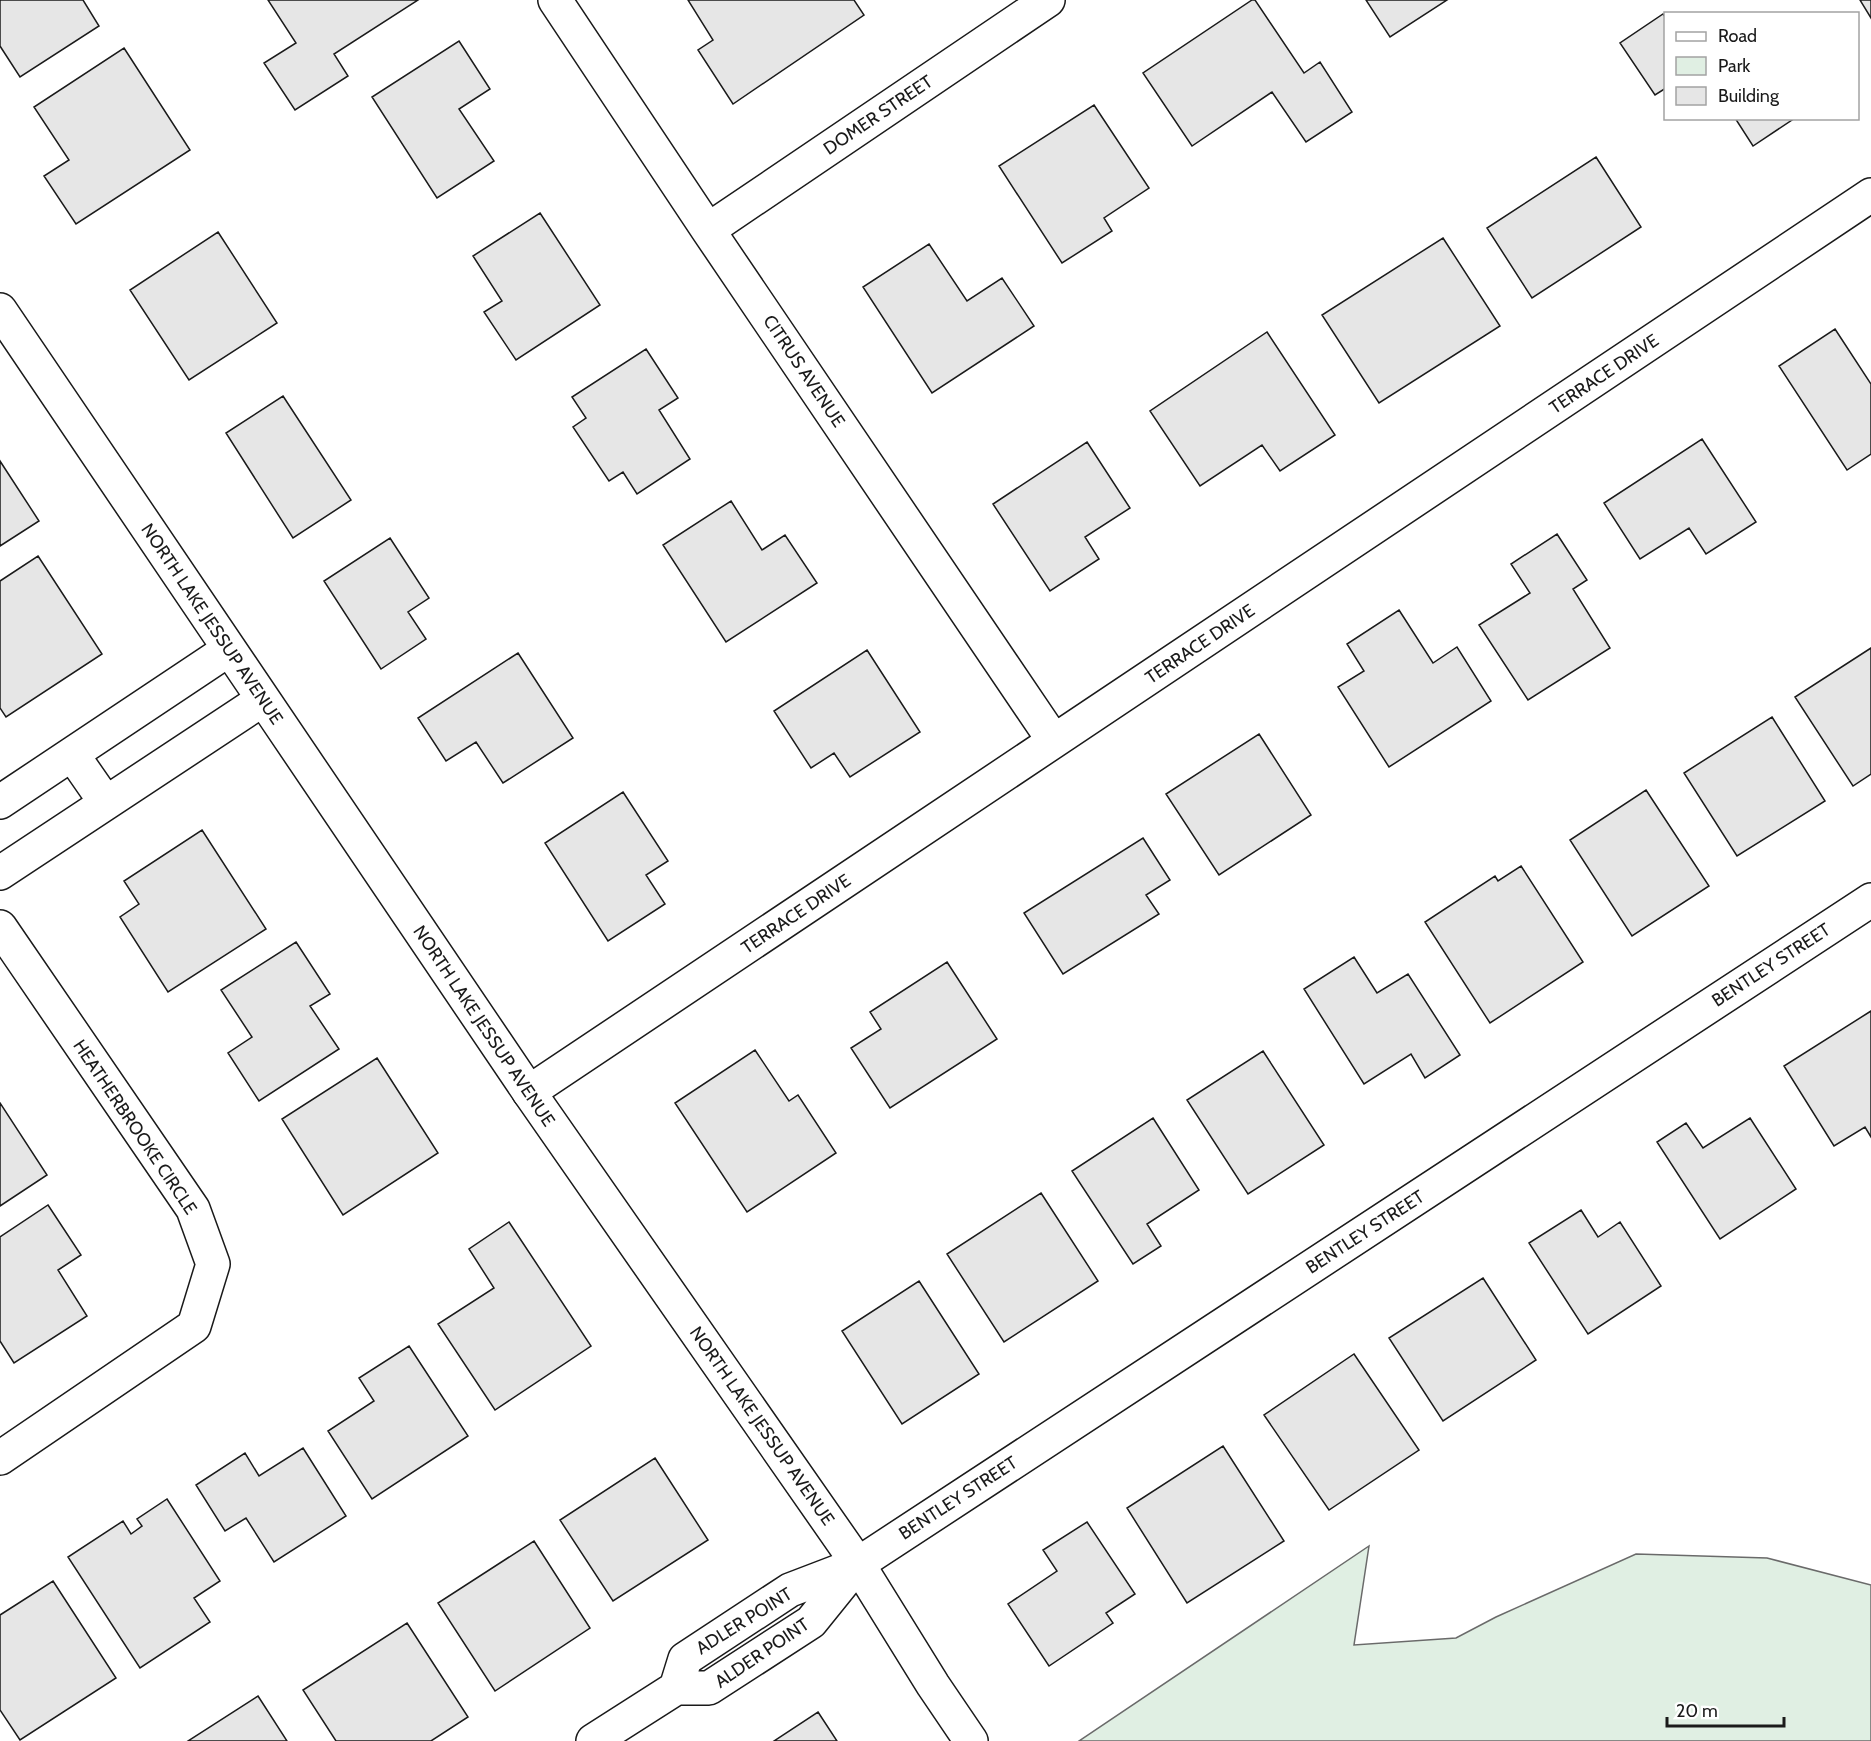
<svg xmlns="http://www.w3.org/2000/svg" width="1871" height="1741" viewBox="0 0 1871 1741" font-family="Cabin,sans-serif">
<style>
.green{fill:#e0efe3;stroke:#6a6a6a;stroke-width:1.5}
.building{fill:#e6e6e6;stroke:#1a1a1a;stroke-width:1.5}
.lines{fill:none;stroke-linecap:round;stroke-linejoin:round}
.minor-casing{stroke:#1a1a1a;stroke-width:36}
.tertiary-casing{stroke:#1a1a1a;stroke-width:36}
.minor{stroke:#fff;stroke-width:33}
.tertiary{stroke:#fff;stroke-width:33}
.labels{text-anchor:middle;stroke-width:4.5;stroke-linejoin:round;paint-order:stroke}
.street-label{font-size:18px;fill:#1a1a1a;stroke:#fff}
</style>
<rect width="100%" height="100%" fill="#fff"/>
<path class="green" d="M 1369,1546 L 1354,1645 L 1456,1638 L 1496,1617 L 1636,1554 L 1767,1558 L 1871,1585 L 1871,1741 L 1079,1741 Z"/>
<path class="building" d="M 0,0 L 83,0 L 99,26 L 20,77 L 0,46 Z
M 268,0 L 418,0 L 334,54 L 348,76 L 295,110 L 264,63 L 296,43 Z
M 688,0 L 854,0 L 864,15 L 733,104 L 698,50 L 713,40 Z
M 1252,0 L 1255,0 L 1304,73 L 1320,62 L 1352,112 L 1306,142 L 1272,92 L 1192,146 L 1143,73 Z
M 1366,0 L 1447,0 L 1390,37 Z
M 1860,0 L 1871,0 L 1871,18 Z
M 1663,14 L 1666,18 L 1666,88 L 1655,95 L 1620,43 Z
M 459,41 L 490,89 L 459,109 L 494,161 L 437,198 L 372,97 Z
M 124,48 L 190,150 L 76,224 L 44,176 L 69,160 L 34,107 Z
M 1094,105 L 1149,188 L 1104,218 L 1112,231 L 1062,263 L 999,166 Z
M 1735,118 L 1795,118 L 1753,146 Z
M 1596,157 L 1641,227 L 1532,298 L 1487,228 Z
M 540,213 L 600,305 L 516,360 L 484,312 L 502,301 L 473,256 Z
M 218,232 L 277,323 L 189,380 L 130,290 Z
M 1443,238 L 1500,326 L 1379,403 L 1322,315 Z
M 929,244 L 967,301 L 1002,278 L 1034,326 L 932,393 L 863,287 Z
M 1835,329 L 1871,384 L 1871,454 L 1847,470 L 1779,366 Z
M 1267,332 L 1335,435 L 1280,471 L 1262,445 L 1200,486 L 1150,411 Z
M 646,349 L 678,398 L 659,410 L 690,459 L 637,494 L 623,472 L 609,481 L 573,427 L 586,418 L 572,397 Z
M 283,396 L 351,500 L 293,538 L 226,433 Z
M 1702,439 L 1756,522 L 1706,554 L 1689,528 L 1640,559 L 1604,503 Z
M 1087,442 L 1130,508 L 1085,537 L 1099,559 L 1050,591 L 993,504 Z
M 0,461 L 39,521 L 0,546 Z
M 731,501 L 762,550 L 785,535 L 817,583 L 726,642 L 663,545 Z
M 1557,534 L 1587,580 L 1573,589 L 1610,648 L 1528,700 L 1479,625 L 1530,593 L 1511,564 Z
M 390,538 L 429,598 L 408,612 L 426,639 L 381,669 L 324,581 Z
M 38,556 L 102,654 L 6,717 L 0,708 L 0,581 Z
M 1399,610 L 1433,663 L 1457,647 L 1491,701 L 1389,767 L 1338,687 L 1364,671 L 1347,644 Z
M 1871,648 L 1871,774 L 1853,786 L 1795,697 Z
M 867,650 L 920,732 L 850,777 L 834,753 L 811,768 L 774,711 Z
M 518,653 L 573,738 L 503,783 L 476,742 L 446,761 L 418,718 Z
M 1772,717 L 1825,801 L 1737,856 L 1684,773 Z
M 1259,734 L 1311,815 L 1219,875 L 1166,794 Z
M 1646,790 L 1709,886 L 1632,936 L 1570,840 Z
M 623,792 L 668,861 L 646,875 L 665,904 L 608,941 L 545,843 Z
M 202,830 L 266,929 L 168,992 L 120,917 L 139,904 L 124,881 Z
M 1143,838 L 1170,880 L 1146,895 L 1159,914 L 1063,974 L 1024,913 Z
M 1521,866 L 1583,962 L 1490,1023 L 1425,922 L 1495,876 L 1498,881 Z
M 296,942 L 330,994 L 310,1006 L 339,1049 L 259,1101 L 228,1053 L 252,1037 L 221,990 Z
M 1354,957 L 1377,993 L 1408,974 L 1460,1055 L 1425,1078 L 1411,1054 L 1364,1084 L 1304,989 Z
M 947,962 L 997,1039 L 890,1108 L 851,1048 L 881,1029 L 870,1012 Z
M 1871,1011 L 1871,1137 L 1865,1127 L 1834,1146 L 1784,1066 Z
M 755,1050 L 789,1101 L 798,1095 L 836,1153 L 747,1212 L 675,1103 Z
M 1263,1051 L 1324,1145 L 1248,1194 L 1187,1100 Z
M 377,1058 L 438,1153 L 343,1215 L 282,1119 Z
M 0,1103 L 47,1175 L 0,1206 Z
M 1153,1118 L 1199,1190 L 1147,1224 L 1161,1246 L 1133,1264 L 1072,1171 Z
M 1750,1118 L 1796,1189 L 1720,1239 L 1657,1142 L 1686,1123 L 1703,1148 Z
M 1041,1193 L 1098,1281 L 1004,1342 L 947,1254 Z
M 48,1205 L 81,1255 L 58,1270 L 87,1316 L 14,1363 L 0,1341 L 0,1237 Z
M 1581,1210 L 1598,1237 L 1620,1222 L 1661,1286 L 1588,1334 L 1529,1243 Z
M 509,1222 L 591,1346 L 495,1410 L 438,1324 L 494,1288 L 469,1249 Z
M 1483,1278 L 1536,1360 L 1443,1421 L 1389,1338 Z
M 919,1281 L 979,1374 L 902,1424 L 842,1331 Z
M 409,1346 L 468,1436 L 372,1499 L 328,1431 L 374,1401 L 359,1378 Z
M 1354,1354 L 1419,1450 L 1329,1510 L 1264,1415 Z
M 1223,1446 L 1284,1541 L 1187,1603 L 1127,1508 Z
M 303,1448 L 346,1516 L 274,1562 L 246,1518 L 225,1531 L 196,1485 L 245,1453 L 259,1476 Z
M 655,1458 L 708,1540 L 613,1601 L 560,1520 Z
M 167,1499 L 220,1581 L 194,1598 L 210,1622 L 140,1668 L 68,1557 L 123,1521 L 131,1534 L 142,1526 L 137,1519 Z
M 1087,1522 L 1135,1594 L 1106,1613 L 1113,1623 L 1049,1666 L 1008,1604 L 1057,1571 L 1043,1550 Z
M 534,1541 L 590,1628 L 495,1691 L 438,1603 Z
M 53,1581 L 116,1678 L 20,1740 L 0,1710 L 0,1615 Z
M 407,1623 L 468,1717 L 431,1741 L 336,1741 L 303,1690 Z
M 258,1696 L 287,1741 L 188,1741 Z
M 818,1712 L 837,1741 L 774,1741 Z"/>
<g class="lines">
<defs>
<path id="minor" d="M 555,0 L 708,230 L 1054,741
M 708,230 L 1048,0
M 72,754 L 106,803
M 0,802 L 228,650
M 0,873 L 262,700
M 0,927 L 193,1209 L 213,1264 L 194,1326 L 0,1458
M 529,1092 L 1871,195
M 676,1688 L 709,1688 L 811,1622 L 857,1565
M 593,1741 L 676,1688 L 685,1659 L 790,1590 L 858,1564 L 1871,900"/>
<path id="tertiary" d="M 0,310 L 529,1092 L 858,1564 L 933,1685 L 971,1741"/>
</defs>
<use href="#minor" class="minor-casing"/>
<use href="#tertiary" class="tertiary-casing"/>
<use href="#minor" class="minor"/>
<use href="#tertiary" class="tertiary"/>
</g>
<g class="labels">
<g class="street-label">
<text transform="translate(878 115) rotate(-34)" y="6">DOMER STREET</text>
<text transform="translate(804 371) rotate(56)" y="6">CITRUS AVENUE</text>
<text transform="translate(1604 374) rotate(-34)" y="6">TERRACE DRIVE</text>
<text transform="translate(212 624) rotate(56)" y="6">NORTH LAKE JESSUP AVENUE</text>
<text transform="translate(1200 644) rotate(-34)" y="6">TERRACE DRIVE</text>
<text transform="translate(796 914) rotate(-34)" y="6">TERRACE DRIVE</text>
<text transform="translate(1771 965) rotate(-33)" y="6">BENTLEY STREET</text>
<text transform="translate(484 1026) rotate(56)" y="6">NORTH LAKE JESSUP AVENUE</text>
<text transform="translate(135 1127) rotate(56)" y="6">HEATHERBROOKE CIRCLE</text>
<text transform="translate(1365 1232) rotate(-33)" y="6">BENTLEY STREET</text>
<text transform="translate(762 1426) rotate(55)" y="6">NORTH LAKE JESSUP AVENUE</text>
<text transform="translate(958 1498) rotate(-33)" y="6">BENTLEY STREET</text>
<text transform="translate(744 1621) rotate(-32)" y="6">ADLER POINT</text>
<text transform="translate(762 1653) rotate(-34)" y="6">ALDER POINT</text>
</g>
</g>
<rect x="1664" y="12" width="195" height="108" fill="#ffffff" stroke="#a3a3a3" stroke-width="1.5"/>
<rect x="1676" y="32" width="30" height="9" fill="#ffffff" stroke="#a3a3a3" stroke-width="1.5"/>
<text x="1718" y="42" font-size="18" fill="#1a1a1a">Road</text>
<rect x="1676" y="57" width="30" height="18" fill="#e0efe3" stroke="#a3a3a3" stroke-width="1.5"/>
<text x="1718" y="72" font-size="18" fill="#1a1a1a">Park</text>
<rect x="1676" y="87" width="30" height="18" fill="#e6e6e6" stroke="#a3a3a3" stroke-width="1.5"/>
<text x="1718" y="102" font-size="18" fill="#1a1a1a">Building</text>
<path d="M1667 1717v9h117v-9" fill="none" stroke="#1a1a1a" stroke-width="3"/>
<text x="1676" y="1717" font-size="18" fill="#1a1a1a" stroke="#ffffff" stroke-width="4.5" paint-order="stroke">20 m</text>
</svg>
